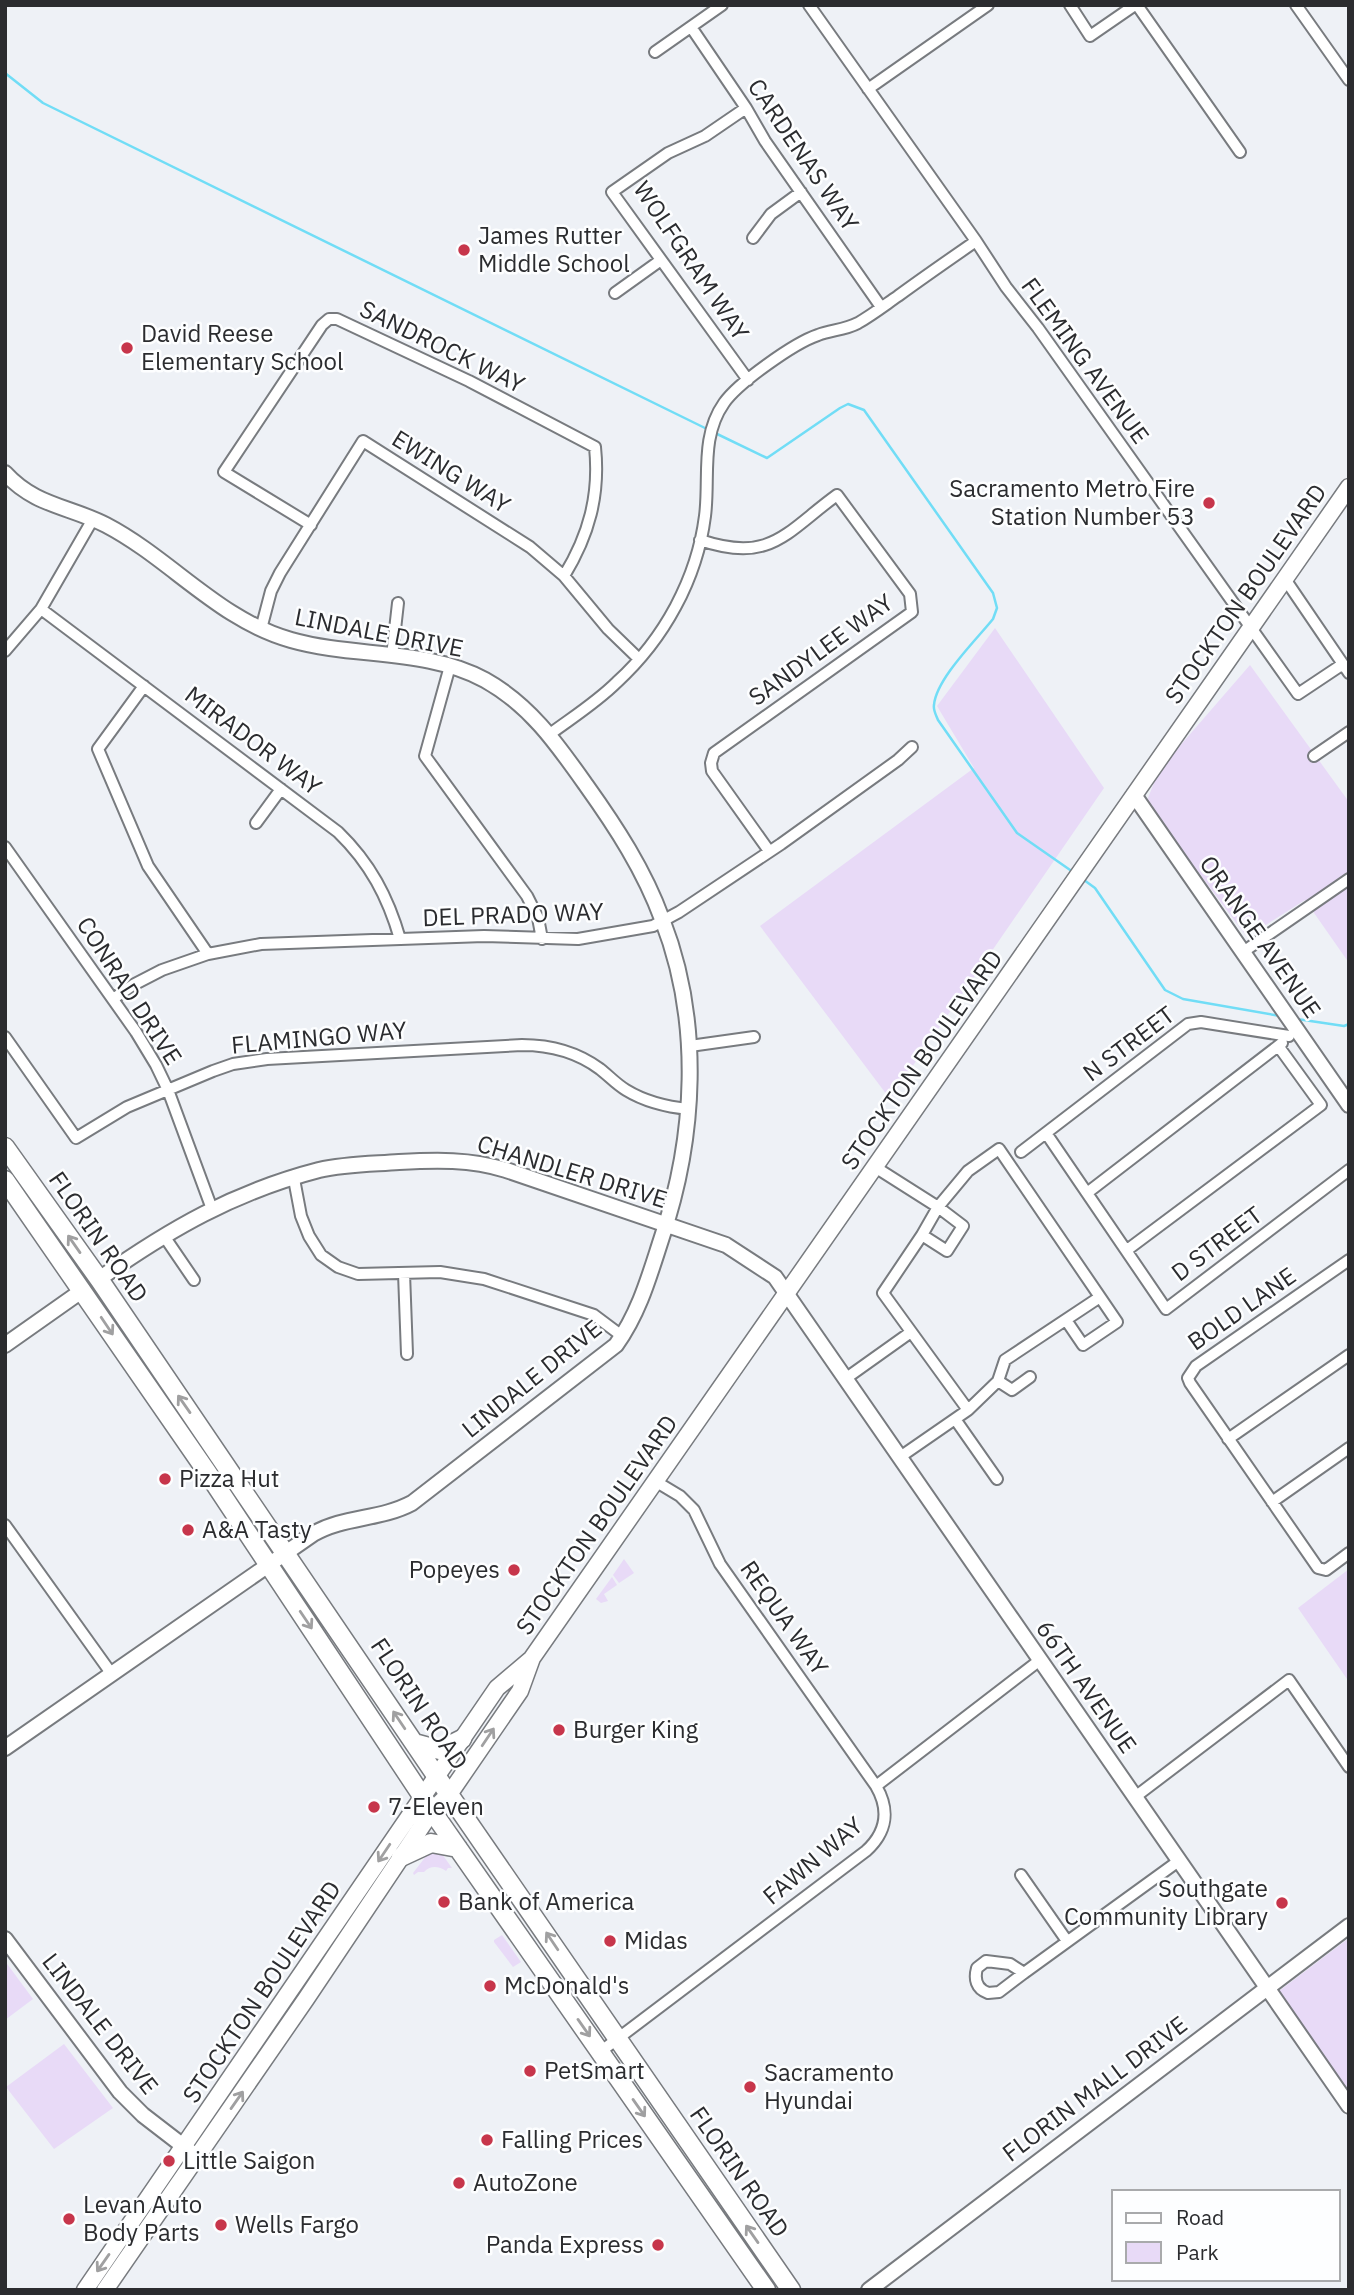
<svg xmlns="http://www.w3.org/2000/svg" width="1354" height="2295" viewBox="0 0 1354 2295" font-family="'IBM Plex Sans',sans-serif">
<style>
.green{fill:#e8daf7}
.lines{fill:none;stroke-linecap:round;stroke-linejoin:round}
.stream{stroke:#71ddf6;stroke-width:2.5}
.minor-casing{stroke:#787b7f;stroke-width:14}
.tertiary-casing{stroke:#787b7f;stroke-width:18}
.secondary-casing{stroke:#787b7f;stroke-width:19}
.primary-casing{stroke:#787b7f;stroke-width:21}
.minor{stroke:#fff;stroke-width:10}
.tertiary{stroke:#fff;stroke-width:14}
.secondary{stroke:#fff;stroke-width:16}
.primary{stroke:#fff;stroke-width:18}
.oneway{stroke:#a0a0a1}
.poi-dot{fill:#c7364b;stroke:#fdfeff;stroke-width:2.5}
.labels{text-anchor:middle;stroke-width:5;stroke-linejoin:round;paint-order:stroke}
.street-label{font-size:24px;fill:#2b2c2f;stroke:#fdfeff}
.poi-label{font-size:24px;fill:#2b2c2f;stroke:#fdfeff;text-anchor:start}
</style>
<rect width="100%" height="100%" fill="#eef1f6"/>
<path class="green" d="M 995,628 L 1104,788 L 890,1099 L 760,926 L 974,768 L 937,706 Z
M 1250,665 L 1349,802 L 1349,877 L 1343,882 L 1349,890 L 1349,963 L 1305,900 L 1247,937 L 1146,803 L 1159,770 Z
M 624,1559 L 634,1573 L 619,1583 L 613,1575 Z
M 1349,1569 L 1349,1682 L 1298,1608 Z
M 612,1577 L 617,1585 L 604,1594 L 608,1601 L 601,1603 L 596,1599 Z
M 430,1851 L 442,1854 L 452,1868 L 448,1868 L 446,1871 C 439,1866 430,1865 424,1872 L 418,1872 L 414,1875 L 413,1873 Z
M 502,1935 L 521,1962 L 513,1967 L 494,1942 L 494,1940 Z
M 1349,1938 L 1349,2105 L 1279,1991 Z
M 5,1961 L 33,1999 L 5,2020 Z
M 64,2044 L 113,2108 L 54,2149 L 6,2087 Z"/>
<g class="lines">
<path class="stream" d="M 5,73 L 43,103 L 707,429
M 713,432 L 767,458 L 840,408 L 848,404 L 864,410 L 993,593 L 997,608 L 993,619 C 977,639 936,679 934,705 C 933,710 936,715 938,720 L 1017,833 L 1073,872
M 1084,880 L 1095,888 L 1165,990 L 1183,999 L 1280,1016
M 1297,1019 L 1344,1026 L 1349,1024"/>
<defs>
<path id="minor" d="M 809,5 L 976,241 L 1006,287 L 1038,328 L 1298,694 L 1343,664
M 1070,5 L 1090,36 L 1135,5
M 1137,5 L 1240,152
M 1296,5 L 1349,80
M 691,27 L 746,108 L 765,141 L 881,307
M 655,52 L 722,5
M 868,89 L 988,5
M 746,108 L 705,136 L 668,153 L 612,192 L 748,380
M 753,238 L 771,214 L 801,192
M 615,293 L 661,260
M 311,525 L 224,472 L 322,325 L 329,319 L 337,319 L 469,381 L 595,447 C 600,495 589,535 564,576
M 700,540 C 771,564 786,532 837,495 L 910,594 L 912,612 L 714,753 L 711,763 L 712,771 L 769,851
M 1285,579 L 1349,673
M 41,609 L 338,832 C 370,863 388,897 400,939
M 261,629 L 271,591 L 280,573 L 363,441 L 530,547 L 564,576 L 608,629 L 639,659
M 5,651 L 41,609 L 93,519
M 392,656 L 398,603
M 450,666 L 425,756 L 527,896 L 538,918 L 542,939
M 144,686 L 98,749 L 148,866 L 208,954
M 550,734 C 573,717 597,702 617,682 C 664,639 697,579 705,516 C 710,478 700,437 724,403 C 738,383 794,343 818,335 C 831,330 845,330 858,323 C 872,315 885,305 898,296 C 924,277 950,259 976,241
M 1314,756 L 1349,732
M 256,823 L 281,789
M 5,847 L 136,1032 L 156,1065 L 168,1090 L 212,1209
M 1243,952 L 1349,879
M 113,999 L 133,985 L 162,970 L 208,954 L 261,944 L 484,936 L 578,939 L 653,926 L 679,912 L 781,844 L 898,760 L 912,747
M 5,1037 L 76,1138 L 127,1107 L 213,1071 L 233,1064 L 267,1059 L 522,1045 C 550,1045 577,1052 600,1069 C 609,1076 616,1084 626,1090 C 644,1101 667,1107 689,1109
M 690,1046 L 754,1037
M 1046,1133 L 1166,1309 L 1349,1170
M 1021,1152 L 1188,1024 L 1201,1022 L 1289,1036
M 875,1167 L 938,1207 L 968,1171 L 999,1149 L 1100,1297 L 1005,1360 L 998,1381 L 1012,1390 L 1030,1377
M 294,1179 L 301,1216 L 309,1236 L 321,1255 L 338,1267 L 358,1274 L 440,1272 L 484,1279 L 594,1315 L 622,1336
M 1087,1193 L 1282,1043
M 938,1207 L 963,1226 L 947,1251 L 922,1235 Z
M 164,1236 L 194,1280
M 1127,1250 L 1321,1105 L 1279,1047
M 1349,1260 L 1196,1366 L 1188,1378 L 1190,1383 L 1318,1568 L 1326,1570 L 1349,1553
M 404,1273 L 407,1354
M 1066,1320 L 1083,1345 L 1117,1322 L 1100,1297
M 845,1379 L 911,1332
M 968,1410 L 998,1381
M 955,1419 L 997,1479
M 1228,1439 L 1349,1355
M 900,1457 L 968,1410 L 883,1293 L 922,1235
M 1272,1502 L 1349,1448
M 5,1525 L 111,1673
M 876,1786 L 1040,1660
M 1135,1797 L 1289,1680 L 1349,1767
M 1021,1875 L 1067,1941
M 986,1961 L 1010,1964 L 1024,1973 L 999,1992 L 988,1993 C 976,1989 974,1979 977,1968 Z
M 1024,1973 L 1180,1860
M 600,2052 L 866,1851 C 887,1832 890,1810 876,1786 L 720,1564 L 694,1510 L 680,1496 L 655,1481"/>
<path id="tertiary" d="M 5,473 C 35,506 69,506 106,525 C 171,559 219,620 291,640 C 354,658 426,648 485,680 C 530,705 557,744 586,785 C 616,827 644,870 662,919 C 702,1021 696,1137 661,1240 C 649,1277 639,1313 616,1345 L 412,1503 C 380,1520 344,1516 313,1534 L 5,1748
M 1134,795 L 1349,1105
M 99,1279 C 170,1229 234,1192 319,1170 C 345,1164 373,1164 399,1162 C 436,1160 470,1159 506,1170 L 726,1245 L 775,1277 L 1349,2106
M 5,1345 L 83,1290
M 5,1939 L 120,2092 L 143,2115 L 191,2152
M 869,2290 L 1349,1926"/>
<path id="secondary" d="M 85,2290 L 497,1688 L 530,1660
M 105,2290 L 306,1999 L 432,1811 L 450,1793 L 520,1691 L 532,1658 L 1349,487"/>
<path id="primary" d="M 5,1147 L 99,1279 L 437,1777 L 791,2290
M 5,1180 L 207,1472 L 432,1811 L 766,2290
M 414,1743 L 440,1750 L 462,1739
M 401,1857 L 431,1843 L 458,1848"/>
</defs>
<use href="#minor" class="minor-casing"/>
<use href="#tertiary" class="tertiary-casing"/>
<use href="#secondary" class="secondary-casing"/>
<use href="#primary" class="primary-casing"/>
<use href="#minor" class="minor"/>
<use href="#tertiary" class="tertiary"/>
<use href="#secondary" class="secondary"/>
<use href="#primary" class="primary"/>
</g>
<defs><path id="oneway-shaft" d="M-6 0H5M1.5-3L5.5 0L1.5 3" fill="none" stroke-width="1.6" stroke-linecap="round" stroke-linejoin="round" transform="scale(1.75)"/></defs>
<g class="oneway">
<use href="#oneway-shaft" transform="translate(74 1244) rotate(-125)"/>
<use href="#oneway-shaft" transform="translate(107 1326) rotate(56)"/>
<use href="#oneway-shaft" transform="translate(184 1404) rotate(-125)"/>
<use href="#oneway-shaft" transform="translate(306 1620) rotate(56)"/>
<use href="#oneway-shaft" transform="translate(399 1720) rotate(-124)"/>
<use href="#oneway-shaft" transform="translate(488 1737) rotate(-56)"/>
<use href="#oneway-shaft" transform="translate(384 1853) rotate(124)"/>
<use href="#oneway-shaft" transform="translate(552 1941) rotate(-124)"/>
<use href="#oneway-shaft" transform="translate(584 2028) rotate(55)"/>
<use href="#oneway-shaft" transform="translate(237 2100) rotate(-55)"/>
<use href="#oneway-shaft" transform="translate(639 2108) rotate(55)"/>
<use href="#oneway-shaft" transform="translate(752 2234) rotate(-125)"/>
<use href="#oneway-shaft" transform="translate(103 2263) rotate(125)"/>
</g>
<g class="poi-dot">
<circle cx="464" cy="250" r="7"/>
<circle cx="127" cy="348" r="7"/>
<circle cx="1209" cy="503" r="7"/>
<circle cx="165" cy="1479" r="7"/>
<circle cx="188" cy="1530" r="7"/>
<circle cx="514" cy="1570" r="7"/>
<circle cx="559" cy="1730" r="7"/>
<circle cx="374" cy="1807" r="7"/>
<circle cx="444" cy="1902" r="7"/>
<circle cx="1282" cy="1903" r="7"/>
<circle cx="610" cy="1941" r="7"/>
<circle cx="490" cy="1986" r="7"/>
<circle cx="530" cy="2071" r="7"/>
<circle cx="750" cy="2087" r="7"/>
<circle cx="487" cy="2140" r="7"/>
<circle cx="169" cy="2161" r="7"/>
<circle cx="459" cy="2183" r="7"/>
<circle cx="69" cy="2219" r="7"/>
<circle cx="221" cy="2225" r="7"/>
<circle cx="658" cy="2245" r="7"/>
</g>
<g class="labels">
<g class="street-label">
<text transform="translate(803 155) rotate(56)" y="8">CARDENAS WAY</text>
<text transform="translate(691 261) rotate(56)" y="8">WOLFGRAM WAY</text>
<text transform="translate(442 347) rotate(26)" y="8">SANDROCK WAY</text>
<text transform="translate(1085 361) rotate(54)" y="8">FLEMING AVENUE</text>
<text transform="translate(451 472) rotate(32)" y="8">EWING WAY</text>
<text transform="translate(1246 594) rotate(-55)" y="8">STOCKTON BOULEVARD</text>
<text transform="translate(379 633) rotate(11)" y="8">LINDALE DRIVE</text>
<text transform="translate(821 650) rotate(-36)" y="8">SANDYLEE WAY</text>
<text transform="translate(253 741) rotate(37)" y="8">MIRADOR WAY</text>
<text transform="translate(513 915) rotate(-2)" y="8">DEL PRADO WAY</text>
<text transform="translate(1260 937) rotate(55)" y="8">ORANGE AVENUE</text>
<text transform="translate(129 991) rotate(57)" y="8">CONRAD DRIVE</text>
<text transform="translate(319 1038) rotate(-5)" y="8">FLAMINGO WAY</text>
<text transform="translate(1129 1044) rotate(-37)" y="8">N STREET</text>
<text transform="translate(922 1060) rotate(-55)" y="8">STOCKTON BOULEVARD</text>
<text transform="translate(572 1172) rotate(17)" y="8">CHANDLER DRIVE</text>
<text transform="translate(98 1237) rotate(55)" y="8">FLORIN ROAD</text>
<text transform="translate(1217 1244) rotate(-37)" y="8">D STREET</text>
<text transform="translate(1242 1309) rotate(-35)" y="8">BOLD LANE</text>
<text transform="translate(532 1379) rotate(-39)" y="8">LINDALE DRIVE</text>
<text transform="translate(597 1525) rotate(-55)" y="8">STOCKTON BOULEVARD</text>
<text transform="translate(784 1618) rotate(55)" y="8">REQUA WAY</text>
<text transform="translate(1086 1687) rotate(55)" y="8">66TH AVENUE</text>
<text transform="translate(419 1704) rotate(56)" y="8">FLORIN ROAD</text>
<text transform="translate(813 1861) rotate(-40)" y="8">FAWN WAY</text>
<text transform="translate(262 1992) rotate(-56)" y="8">STOCKTON BOULEVARD</text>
<text transform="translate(100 2024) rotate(52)" y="8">LINDALE DRIVE</text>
<text transform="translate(1095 2089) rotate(-37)" y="8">FLORIN MALL DRIVE</text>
<text transform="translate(739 2172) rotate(55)" y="8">FLORIN ROAD</text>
</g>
<g class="poi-label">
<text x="478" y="244">James Rutter<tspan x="478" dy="28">Middle School</tspan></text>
<text x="141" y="342">David Reese<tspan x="141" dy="28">Elementary School</tspan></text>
<text x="1195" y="497" text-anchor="end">Sacramento Metro Fire<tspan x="1195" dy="28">Station Number 53</tspan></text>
<text x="179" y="1487">Pizza Hut</text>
<text x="202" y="1538">A&amp;A Tasty</text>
<text x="500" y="1578" text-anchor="end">Popeyes</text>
<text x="573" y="1738">Burger King</text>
<text x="388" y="1815">7-Eleven</text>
<text x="1268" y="1897" text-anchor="end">Southgate<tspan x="1268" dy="28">Community Library</tspan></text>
<text x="458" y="1910">Bank of America</text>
<text x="624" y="1949">Midas</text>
<text x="504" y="1994">McDonald's</text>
<text x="544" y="2079">PetSmart</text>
<text x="764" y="2081">Sacramento<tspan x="764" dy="28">Hyundai</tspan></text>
<text x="501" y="2148">Falling Prices</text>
<text x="183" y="2169">Little Saigon</text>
<text x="473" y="2191">AutoZone</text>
<text x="83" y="2213">Levan Auto<tspan x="83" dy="28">Body Parts</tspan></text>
<text x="235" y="2233">Wells Fargo</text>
<text x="644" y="2253" text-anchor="end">Panda Express</text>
</g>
</g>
<rect width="1354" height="2295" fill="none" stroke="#2b2c2f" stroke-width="14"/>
<rect x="1112" y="2190" width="228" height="91" fill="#fdfeff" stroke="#a9aaac" stroke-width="2"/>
<rect x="1126" y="2213" width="35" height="10" fill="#ffffff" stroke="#a9aaac" stroke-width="2"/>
<text x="1176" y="2225" font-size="21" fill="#2b2c2f">Road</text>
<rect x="1126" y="2242" width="35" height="21" fill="#e8daf7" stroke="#a9aaac" stroke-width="2"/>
<text x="1176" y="2260" font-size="21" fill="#2b2c2f">Park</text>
</svg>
